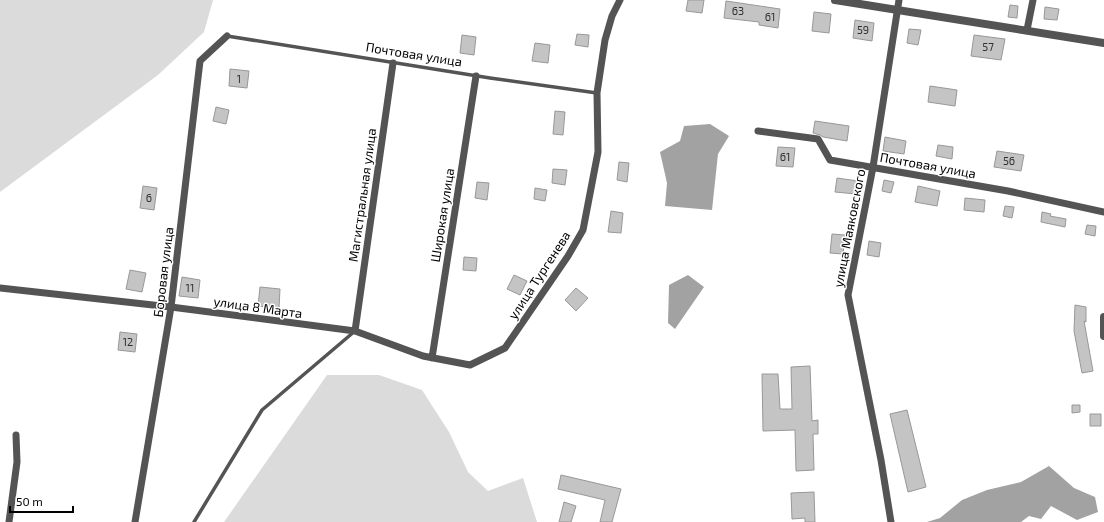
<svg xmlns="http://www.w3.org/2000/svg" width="1104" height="522" viewBox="0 0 1104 522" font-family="'Exo 2',sans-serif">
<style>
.green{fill:#dbdbdb}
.water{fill:#a2a2a2}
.building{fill:#c4c4c4;stroke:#989898}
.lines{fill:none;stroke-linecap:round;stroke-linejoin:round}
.service{stroke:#545454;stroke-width:3.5}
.minor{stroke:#545454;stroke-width:7}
.tertiary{stroke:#545454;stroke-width:8}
.labels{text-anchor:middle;stroke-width:3;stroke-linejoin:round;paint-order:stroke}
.number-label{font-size:11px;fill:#313131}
.street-label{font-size:13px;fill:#000;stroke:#fff}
</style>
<rect width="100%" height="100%" fill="#fff"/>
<path class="green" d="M 0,0 L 213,0 L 204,32 L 158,75 L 0,192 Z
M 327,375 L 379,375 L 422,390 L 449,432 L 468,472 L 488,491 L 523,478 L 537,522 L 224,522 Z"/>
<path class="water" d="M 710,124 L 729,136 L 718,154 L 712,210 L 665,206 L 667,183 L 660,152 L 680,141 L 684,126 Z
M 688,275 L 704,287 L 675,329 L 668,323 L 669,285 Z
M 1049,466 L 1074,488 L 1095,497 L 1098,512 L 1077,520 L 1051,506 L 1041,519 L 1029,516 L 1021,522 L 927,522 L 940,518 L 962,500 L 987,490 L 1021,482 Z"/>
<path class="building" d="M 688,0 L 704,0 L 702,13 L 686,11 Z
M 726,1 L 780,9 L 778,28 L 759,25 L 759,22 L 724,18 Z
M 1010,5 L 1018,6 L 1017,18 L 1008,17 Z
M 1045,7 L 1059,9 L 1057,20 L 1044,19 Z
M 814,12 L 831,14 L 829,33 L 812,31 Z
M 855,20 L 874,23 L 872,41 L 853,38 Z
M 909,29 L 921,30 L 918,45 L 907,43 Z
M 577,34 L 589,35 L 588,47 L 575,45 Z
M 462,35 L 476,37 L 474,55 L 460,53 Z
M 974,35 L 1005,39 L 1001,60 L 971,56 Z
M 535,43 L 550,45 L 548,63 L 532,61 Z
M 230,69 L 249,71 L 247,88 L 229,86 Z
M 930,86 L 957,90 L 955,106 L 928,102 Z
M 216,107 L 229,110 L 226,124 L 213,121 Z
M 555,111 L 565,112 L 563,135 L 553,134 Z
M 815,121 L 849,126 L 847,141 L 823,137 L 820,135 L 813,133 Z
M 885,137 L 906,141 L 904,154 L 883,151 Z
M 938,145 L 953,147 L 952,159 L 936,156 Z
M 778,147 L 795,148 L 793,167 L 776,166 Z
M 997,151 L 1024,155 L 1021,171 L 994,167 Z
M 619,162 L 629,163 L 627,182 L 617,180 Z
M 553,169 L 567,170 L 565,185 L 552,183 Z
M 837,178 L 858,181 L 856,194 L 835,192 Z
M 884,180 L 894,182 L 891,193 L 882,191 Z
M 477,182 L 489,183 L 487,200 L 475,198 Z
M 143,186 L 157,188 L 154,210 L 140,208 Z
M 918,186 L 940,191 L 937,206 L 915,202 Z
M 535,188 L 547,190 L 545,201 L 534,199 Z
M 965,198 L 985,200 L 984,212 L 964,210 Z
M 1005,206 L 1014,207 L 1012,218 L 1003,216 Z
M 611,211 L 623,213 L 621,233 L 608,232 Z
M 1042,212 L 1051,214 L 1050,216 L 1066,219 L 1065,227 L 1041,222 Z
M 1087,225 L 1096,226 L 1095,236 L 1085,234 Z
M 832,234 L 845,235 L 843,254 L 830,253 Z
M 869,241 L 881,243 L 879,257 L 867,255 Z
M 464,257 L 477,258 L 476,271 L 463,270 Z
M 130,270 L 146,273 L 142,292 L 126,289 Z
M 514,275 L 527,281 L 520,295 L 507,289 Z
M 182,277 L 200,280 L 198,298 L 179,296 Z
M 260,287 L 280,289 L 279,308 L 258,306 Z
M 576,288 L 588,298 L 576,311 L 565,300 Z
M 1075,305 L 1086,307 L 1086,322 L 1084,321 L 1093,371 L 1082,373 L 1074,331 Z
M 120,332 L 137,334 L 135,352 L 118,350 Z
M 810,366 L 812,421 L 818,420 L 818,434 L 813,434 L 814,470 L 796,471 L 795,430 L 763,431 L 762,374 L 778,374 L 780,409 L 792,409 L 791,367 Z
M 1072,405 L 1080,405 L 1080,412 L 1072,413 Z
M 907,410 L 926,487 L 908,492 L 890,414 Z
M 1090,414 L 1101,414 L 1101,426 L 1090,426 Z
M 561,475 L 621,489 L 612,522 L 600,522 L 605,500 L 558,489 Z
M 814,492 L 815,522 L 805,522 L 805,518 L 792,519 L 791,493 Z
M 564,502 L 576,506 L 571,522 L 559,522 Z"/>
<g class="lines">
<path class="service" d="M 227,36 L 490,78 L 597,93
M 194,522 L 262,410 L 355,331"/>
<path class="minor" d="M 1027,30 L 1033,0
M 758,131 L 818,139 L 830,160 L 1008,191 L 1104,212
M 0,288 L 171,307 L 355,331 L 423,356 L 470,365 L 505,348 L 568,256 L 583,230 L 598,152 L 597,93 L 605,40 L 612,16 L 620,0
M 355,331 L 393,63
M 432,358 L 476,76
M 9,522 L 17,462 L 16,435
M 135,522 L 171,307 L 200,61 L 227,36
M 891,522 L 881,460 L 848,295 L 873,167 L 899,0"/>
<path class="tertiary" d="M 835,0 L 1104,43
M 1104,317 L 1104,336"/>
</g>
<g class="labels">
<g class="number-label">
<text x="738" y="15">63</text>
<text x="770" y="21">61</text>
<text x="863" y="34">59</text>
<text x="988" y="51">57</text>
<text x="239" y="83">1</text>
<text x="785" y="161">61</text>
<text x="1009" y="165">56</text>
<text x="149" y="202">6</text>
<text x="190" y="292">11</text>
<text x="128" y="346">12</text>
</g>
<g class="street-label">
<text transform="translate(414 54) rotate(9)" y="5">Почтовая улица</text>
<text transform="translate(928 165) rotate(10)" y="5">Почтовая улица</text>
<text transform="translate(362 195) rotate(-82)" y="5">Магистральная улица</text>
<text transform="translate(442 215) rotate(-81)" y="5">Широкая улица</text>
<text transform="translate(849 228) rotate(-79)" y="5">улица Маяковского</text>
<text transform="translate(163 272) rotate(-83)" y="5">Боровая улица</text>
<text transform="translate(539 275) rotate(-57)" y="5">улица Тургенева</text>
<text transform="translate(258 307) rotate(8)" y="5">улица 8 Марта</text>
</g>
</g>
<path d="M10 506v6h63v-6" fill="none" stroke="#000000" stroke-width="2"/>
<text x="16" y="506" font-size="12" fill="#000000" stroke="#ffffff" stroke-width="3" paint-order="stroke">50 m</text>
</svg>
